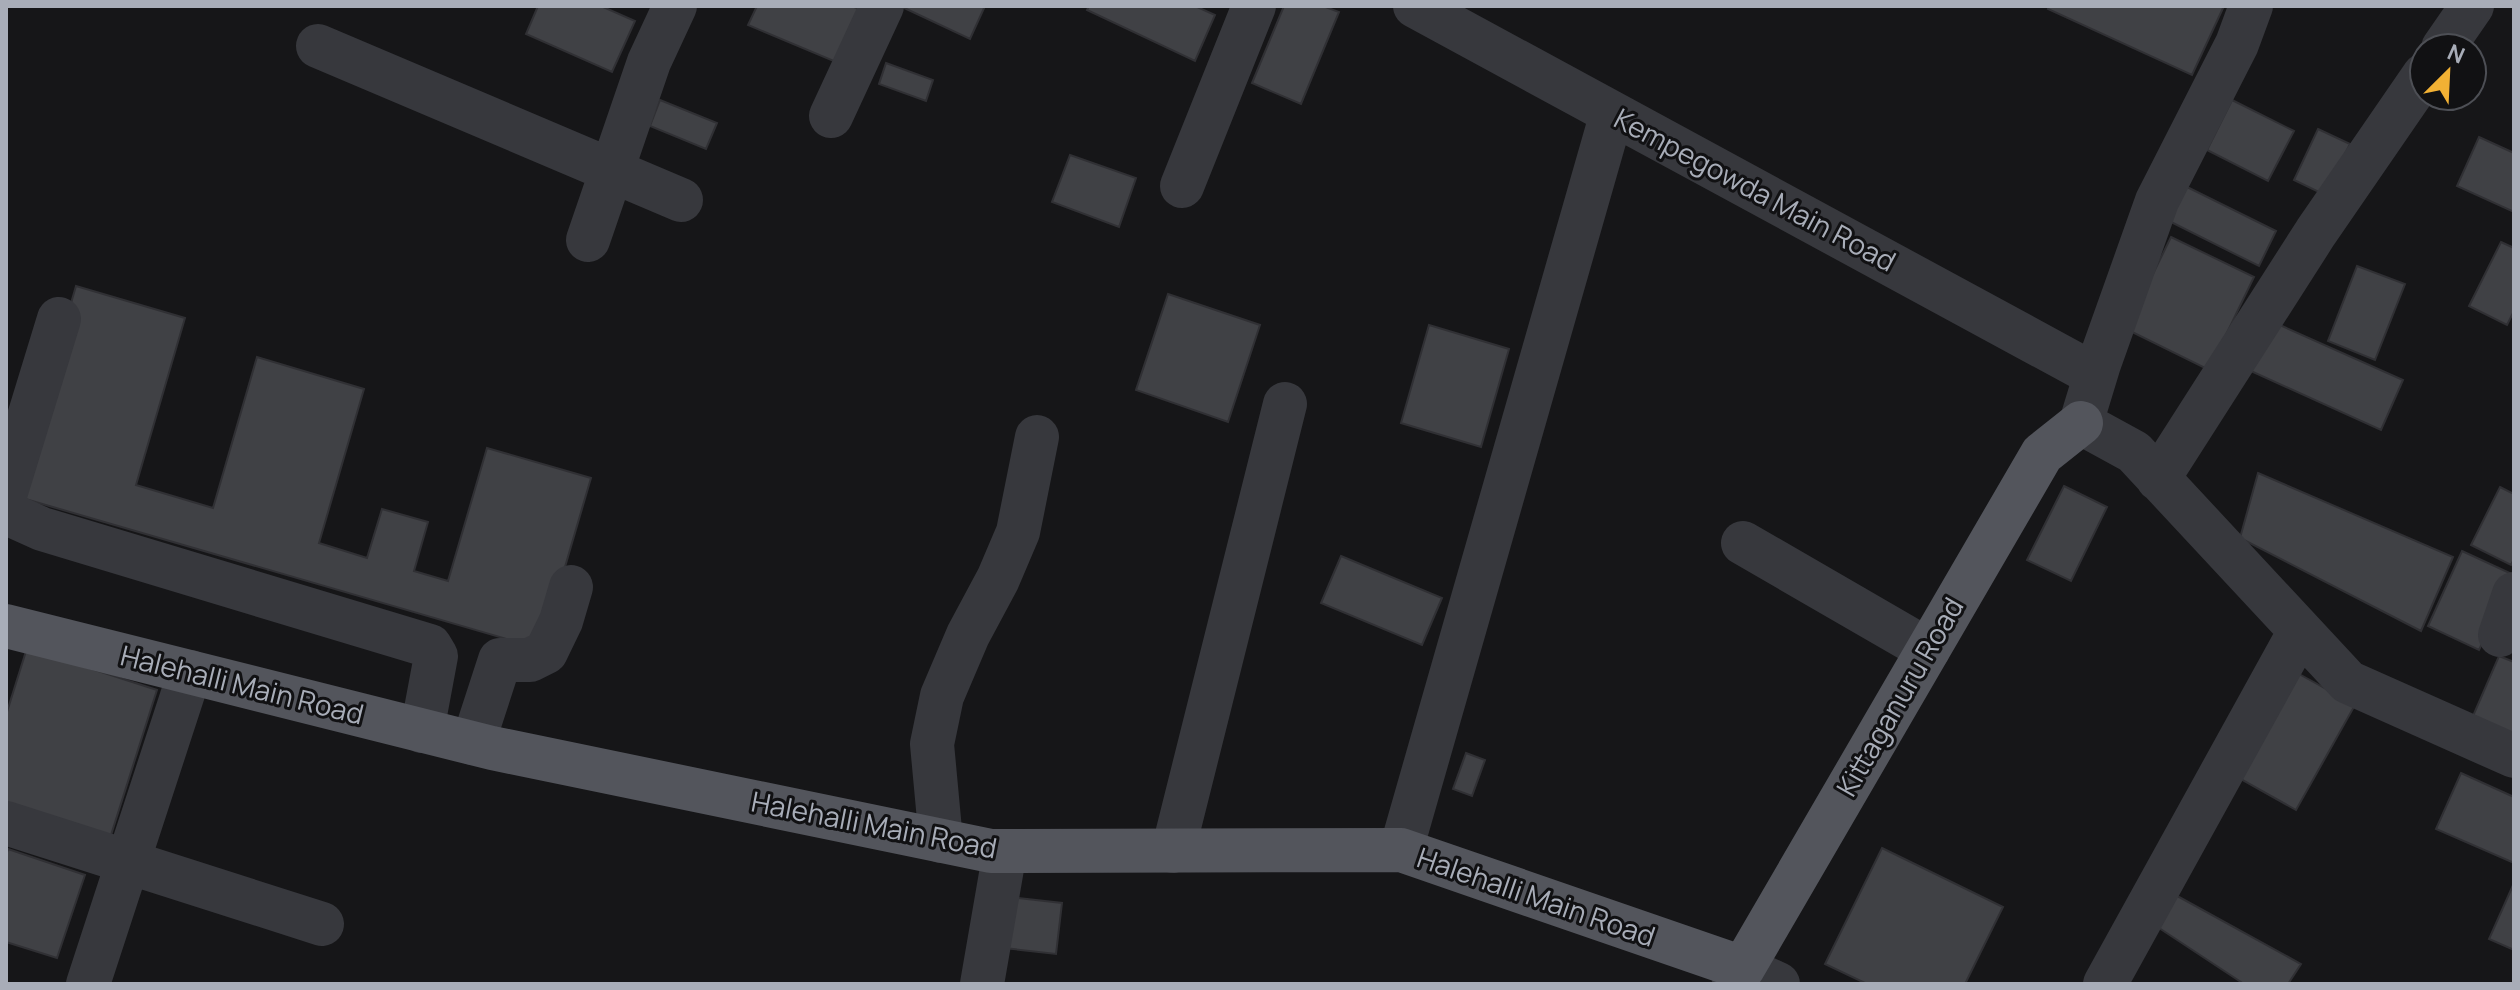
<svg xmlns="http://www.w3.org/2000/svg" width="2520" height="990" viewBox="0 0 2520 990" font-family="Manrope,sans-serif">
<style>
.building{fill:#404145;stroke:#303034;stroke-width:2}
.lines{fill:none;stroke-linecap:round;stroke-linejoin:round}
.minor{stroke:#37383d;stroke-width:44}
.major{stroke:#53555c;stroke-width:44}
.labels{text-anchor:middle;stroke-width:6;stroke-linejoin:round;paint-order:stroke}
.street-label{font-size:28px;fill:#a8adb8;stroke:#111113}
</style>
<rect width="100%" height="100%" fill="#161618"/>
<path class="building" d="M 538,6 L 601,6 L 635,21 L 612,72 L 526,34 Z
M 757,6 L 852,6 L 859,9 L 836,62 L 748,25 Z
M 900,6 L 985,6 L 970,39 Z
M 1089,6 L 1195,6 L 1215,15 L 1195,61 L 1087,10 Z
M 1284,6 L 1323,6 L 1339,12 L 1301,104 L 1252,83 Z
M 2049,6 L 2224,6 L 2192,75 L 2048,9 Z
M 886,63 L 933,80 L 926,101 L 879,84 Z
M 660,100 L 717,123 L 706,149 L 650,126 Z
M 2232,100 L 2294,131 L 2268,181 L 2207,150 Z
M 2318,129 L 2350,144 L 2325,195 L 2294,180 Z
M 2479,137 L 2514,153 L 2514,212 L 2457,186 Z
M 1070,155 L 1136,178 L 1119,227 L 1052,202 Z
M 2177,182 L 2276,231 L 2259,266 L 2159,216 Z
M 2171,237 L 2254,277 L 2209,370 L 2126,329 Z
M 2501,242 L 2514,248 L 2514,311 L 2507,325 L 2469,306 Z
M 2357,266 L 2405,284 L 2375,360 L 2328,341 Z
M 76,286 L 185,318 L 136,485 L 213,508 L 257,357 L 364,389 L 319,543 L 367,558 L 382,509 L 428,522 L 414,571 L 448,581 L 487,448 L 591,478 L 541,649 L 15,496 Z
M 1168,294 L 1260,325 L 1228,422 L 1136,390 Z
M 2264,318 L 2403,380 L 2381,430 L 2242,367 Z
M 1429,325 L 1509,349 L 1481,447 L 1401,423 Z
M 2258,473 L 2453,557 L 2421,631 L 2240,538 Z
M 2064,486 L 2107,507 L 2071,581 L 2027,560 Z
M 2500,487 L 2514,494 L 2514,559 L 2511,565 L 2471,545 Z
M 2462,551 L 2514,575 L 2479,650 L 2428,626 Z
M 1341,556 L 1442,598 L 1422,645 L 1321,603 Z
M 27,648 L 157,690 L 105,854 L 6,822 L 6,715 Z
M 2499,656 L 2514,662 L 2514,735 L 2473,716 Z
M 2290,669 L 2355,705 L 2296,810 L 2232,774 Z
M 1466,753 L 1485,760 L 1472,796 L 1453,789 Z
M 2461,773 L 2514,797 L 2514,863 L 2436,829 Z
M 1882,848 L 2003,907 L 1965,984 L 1867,984 L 1825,964 Z
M 8,849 L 85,875 L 57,958 L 6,942 L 6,856 Z
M 2514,883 L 2514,950 L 2489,939 Z
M 2170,892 L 2301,964 L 2288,984 L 2244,984 L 2150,922 Z
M 1010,897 L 1062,903 L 1056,954 L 1004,948 Z"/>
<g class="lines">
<path class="minor" d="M 1415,6 L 2095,375
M 2251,6 L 2237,44 L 2157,201 L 2099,364 L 2081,423 L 2134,452 L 2348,682 L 2514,756
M 318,46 L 681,200
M 2443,48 L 2472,6
M 831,116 L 882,6
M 1182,186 L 1254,6
M 588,240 L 649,62 L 675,6
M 2158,479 L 2316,232 L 2424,75
M 6,492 L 59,319
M 6,508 L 11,515 L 42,529 L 430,646 L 436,656 L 422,731
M 1743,543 L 1928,650
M 2500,635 L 2514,594
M 473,743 L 500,660 L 530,660 L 546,652 L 561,621 L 571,587
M 6,823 L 322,924
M 941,841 L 932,744 L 942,696 L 968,635 L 998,579 L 1018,532 L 1037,437
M 1401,850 L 1612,113
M 1173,851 L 1285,404
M 88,984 L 190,672
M 982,984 L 1005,851
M 1734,984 L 1743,968 L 1778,984
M 2105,984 L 2300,631"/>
<path class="major" d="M 6,626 L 492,748 L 991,851 L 1401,850 L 1743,968 L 2042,454 L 2081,423"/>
</g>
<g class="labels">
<g class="street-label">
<text transform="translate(1755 190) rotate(28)" y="10">Kempegowda Main Road</text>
<text transform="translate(242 685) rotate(14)" y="10">Halehalli Main Road</text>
<text transform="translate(1900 697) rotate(-60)" y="10">Kittaganuru Road</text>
<text transform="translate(874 825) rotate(11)" y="10">Halehalli Main Road</text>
<text transform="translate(1536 897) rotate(19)" y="10">Halehalli Main Road</text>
</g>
</g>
<rect width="2520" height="990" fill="none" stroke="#a8adb8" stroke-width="16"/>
<g transform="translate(2448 72) rotate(24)"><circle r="38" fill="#111113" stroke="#4d4f55" stroke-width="2"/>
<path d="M0-6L14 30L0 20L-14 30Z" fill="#f2b134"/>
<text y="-12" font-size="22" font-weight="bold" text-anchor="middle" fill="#a8adb8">N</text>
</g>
</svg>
